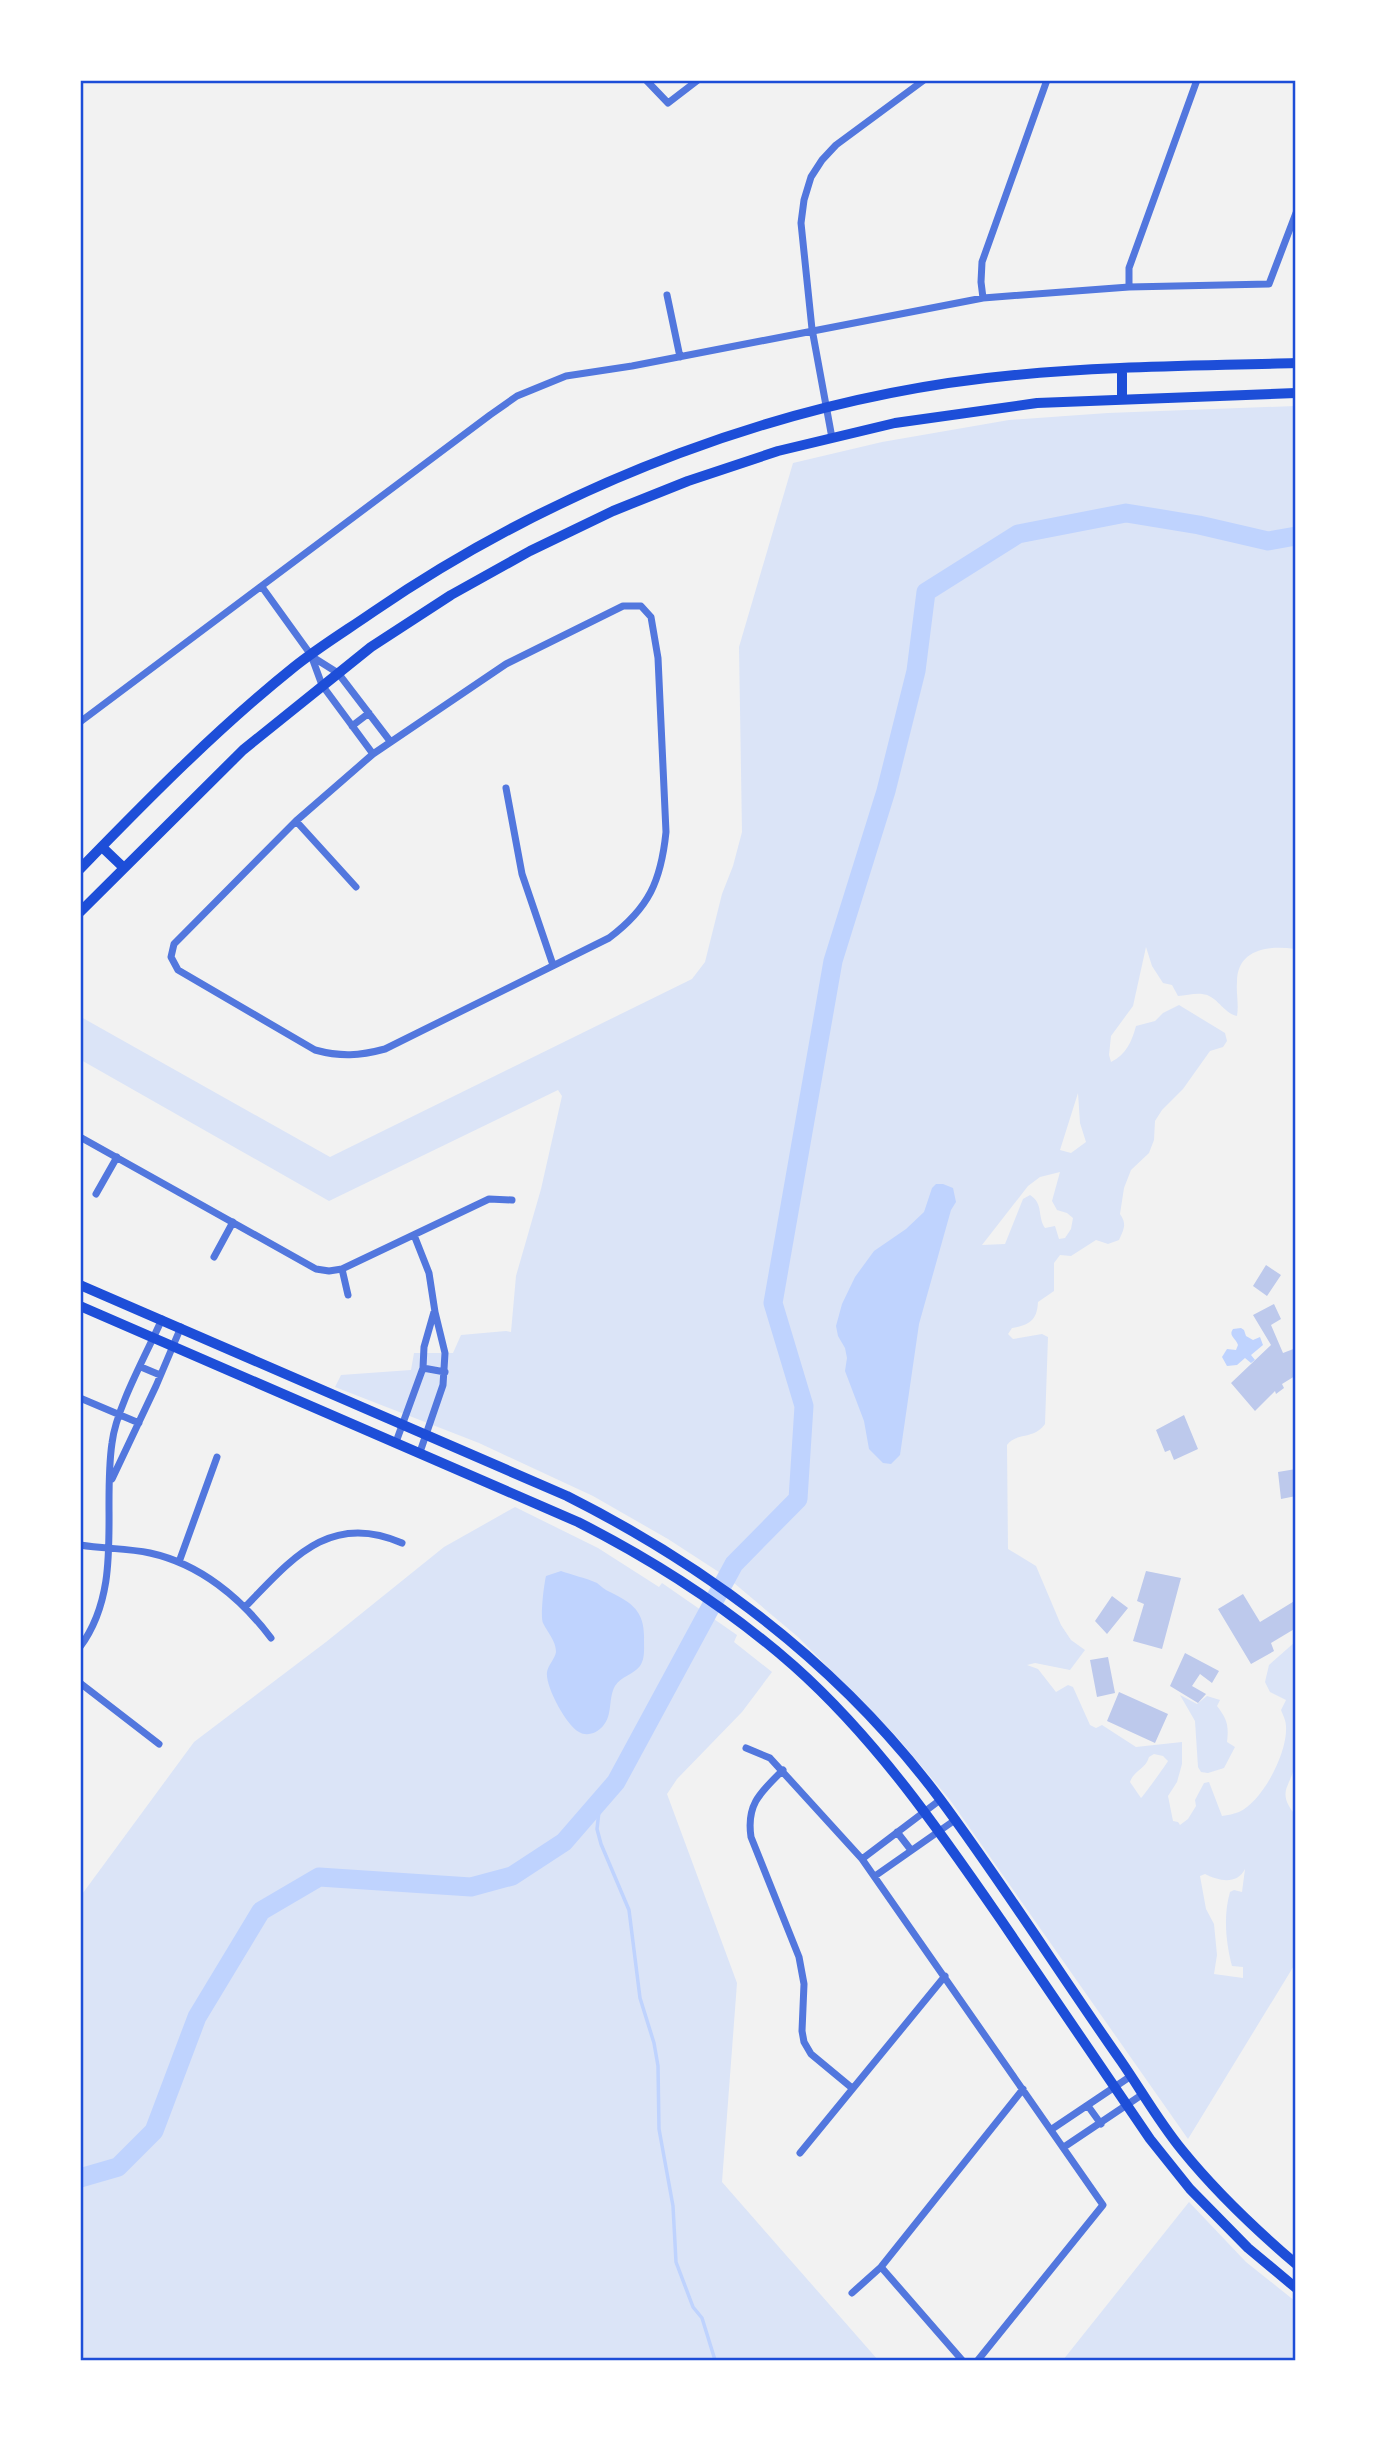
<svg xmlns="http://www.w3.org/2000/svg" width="1376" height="2441" viewBox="0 0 1376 2441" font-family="Ubuntu,sans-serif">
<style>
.green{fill:#dbe4f7;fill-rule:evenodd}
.water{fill:#bfd3fe}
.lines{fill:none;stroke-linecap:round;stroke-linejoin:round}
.stream{stroke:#bfd3fe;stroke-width:3.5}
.river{stroke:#bfd3fe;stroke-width:19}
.building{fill:#bdc9ec}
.minor{stroke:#5277de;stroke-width:7}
.secondary{stroke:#1d4ed8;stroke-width:10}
.neatline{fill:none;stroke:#1d4ed8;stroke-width:2.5}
</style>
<rect width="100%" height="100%" fill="#f2f2f2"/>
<path class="green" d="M 1295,406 L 1295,949 C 1269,945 1237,949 1237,982 C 1236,994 1239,1004 1237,1016 C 1223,1013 1217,995 1202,994 C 1195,993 1185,996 1178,996 L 1172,985 L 1163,983 L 1152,966 L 1146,947 L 1133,1006 L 1111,1036 L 1109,1055 L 1111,1062 C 1126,1055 1132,1041 1136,1026 L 1155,1021 L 1163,1013 L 1179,1005 L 1225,1033 L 1227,1041 L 1223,1047 L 1210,1051 L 1183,1089 L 1162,1110 L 1155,1121 L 1154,1140 L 1149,1153 L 1131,1170 L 1124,1188 L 1120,1214 C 1127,1224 1124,1229 1119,1240 L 1108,1244 L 1096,1240 L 1071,1256 L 1060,1255 L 1054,1263 L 1054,1291 L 1038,1302 C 1037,1321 1029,1325 1012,1328 L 1008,1334 L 1013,1339 L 1042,1334 L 1048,1337 L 1045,1424 C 1034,1440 1016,1432 1007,1445 L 1008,1549 L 1036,1566 L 1061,1625 L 1071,1640 L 1085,1650 L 1070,1670 L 1035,1663 L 1027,1665 L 1038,1669 L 1056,1692 L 1068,1685 L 1073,1687 L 1090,1725 L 1096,1728 L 1102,1725 L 1136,1747 L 1182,1742 L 1182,1764 L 1177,1782 L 1168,1796 L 1173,1821 L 1178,1822 L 1180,1825 L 1188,1819 L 1196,1806 L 1195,1800 L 1204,1783 L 1209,1782 L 1222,1816 C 1228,1815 1234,1814 1239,1812 C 1263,1801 1288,1752 1286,1726 C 1286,1721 1283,1715 1281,1710 L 1286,1700 L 1270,1692 L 1265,1682 L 1269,1665 L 1295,1642 L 1295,1761 C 1293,1786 1276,1789 1293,1812 L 1295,1807 L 1295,1964 L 1188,2139 L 950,1800 L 896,1736 L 798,1637 L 728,1578 L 668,1539 L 593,1496 L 479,1443 L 335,1387 L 341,1375 L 411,1370 L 414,1353 L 453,1353 L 461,1335 L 506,1331 L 511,1332 L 516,1276 L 541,1189 L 562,1096 L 558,1090 L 329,1201 L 81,1060 L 81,1017 L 330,1157 L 692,979 L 705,962 L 722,894 L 733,866 L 742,832 L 739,647 L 793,463 L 882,442 L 1009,420 L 1108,413 ZM 1078,1093 L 1080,1123 L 1086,1142 L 1071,1153 L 1060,1150 ZM 1060,1172 L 1052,1201 L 1057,1210 L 1067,1213 L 1073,1218 L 1071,1229 L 1065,1238 L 1059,1239 L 1055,1226 L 1045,1228 C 1037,1216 1044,1204 1030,1195 L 1023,1199 L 1005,1244 L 982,1245 L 1028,1186 L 1040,1177 ZM 1154,1754 L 1163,1756 L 1168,1761 C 1165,1766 1145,1794 1141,1798 L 1130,1782 C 1134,1770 1146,1769 1149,1757 ZM 1245,1869 L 1242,1892 L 1234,1890 L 1230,1892 C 1223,1916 1226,1943 1232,1966 L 1243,1967 L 1243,1978 L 1214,1974 L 1217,1955 L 1214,1924 L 1206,1909 L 1200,1876 L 1205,1874 C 1219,1881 1237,1885 1245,1869 Z
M 515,1507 L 598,1548 L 659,1587 L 662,1583 L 737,1635 L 734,1642 L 772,1672 L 742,1712 L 677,1779 L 667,1794 L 737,1983 L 722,2182 L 878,2360 L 81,2360 L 80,1897 L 194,1742 L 326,1642 L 444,1547 Z
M 1180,1695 L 1197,1704 L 1207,1696 L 1220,1700 L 1217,1706 C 1227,1719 1229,1725 1227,1742 L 1235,1747 L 1224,1768 L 1208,1773 L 1201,1772 L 1198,1767 L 1195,1721 Z
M 1189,2202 L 1246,2262 L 1295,2301 L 1295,2360 L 1063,2360 Z"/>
<path class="water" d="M 936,1184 L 943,1184 L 953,1188 L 956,1202 L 951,1210 L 919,1324 L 900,1455 L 891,1464 L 883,1463 L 869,1449 L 864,1421 L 845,1371 L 847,1358 L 845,1348 L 838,1336 L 836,1326 L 842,1304 L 855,1277 L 874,1251 L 906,1229 L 924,1212 L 932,1188 Z
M 1241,1328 L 1244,1330 L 1246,1336 L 1253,1340 L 1260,1337 L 1263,1345 L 1251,1355 L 1255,1360 L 1251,1363 L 1245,1358 L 1237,1365 L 1227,1366 L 1222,1357 L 1227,1349 L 1236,1350 L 1238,1345 C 1236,1338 1228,1336 1233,1329 Z
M 561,1571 C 572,1575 586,1578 597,1583 C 601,1586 605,1590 610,1592 C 633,1603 645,1612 644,1640 C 644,1649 645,1659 640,1666 C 633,1675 621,1676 615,1686 C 608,1698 613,1715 603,1726 C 597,1733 587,1737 579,1732 C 566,1725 545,1686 547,1672 C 548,1665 555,1659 556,1652 C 556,1641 548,1633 543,1623 C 540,1617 544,1584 546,1576 Z"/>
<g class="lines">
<path class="stream" d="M 600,1802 L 597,1829 L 601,1844 L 629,1910 L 640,1998 L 654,2043 L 658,2066 L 659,2129 L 673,2206 L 676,2262 L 693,2307 L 702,2318 L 715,2360"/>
<path class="river" d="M 80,2178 L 118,2167 L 154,2131 L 197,2017 L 261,1911 L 319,1877 L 471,1887 L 512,1876 L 564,1842 L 616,1782 L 734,1564 L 798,1499 L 804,1406 L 773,1303 L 833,961 L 886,791 L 916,671 L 926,592 L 1018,534 L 1126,513 L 1199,525 L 1268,541 L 1296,536"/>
</g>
<path class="building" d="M 1266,1265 L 1281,1275 L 1267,1296 L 1253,1286 Z
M 1274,1304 L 1281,1319 L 1271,1325 L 1283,1353 L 1296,1348 L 1296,1370 L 1293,1372 L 1295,1376 L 1282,1384 L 1284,1388 L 1276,1394 L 1275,1391 L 1255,1411 L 1231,1383 L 1271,1345 L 1253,1315 Z
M 1184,1415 L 1198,1449 L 1174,1460 L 1170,1450 L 1165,1452 L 1156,1430 Z
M 1296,1469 L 1296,1496 L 1281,1499 L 1278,1472 Z
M 1146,1571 L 1181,1578 L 1162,1649 L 1133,1641 L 1144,1604 L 1137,1601 Z
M 1243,1594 L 1260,1622 L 1296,1600 L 1296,1628 L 1271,1643 L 1274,1651 L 1251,1664 L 1218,1609 Z
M 1112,1596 L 1128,1608 L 1107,1634 L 1095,1621 Z
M 1185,1653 L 1219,1671 L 1212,1683 L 1200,1674 L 1192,1686 L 1206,1694 L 1198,1703 L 1170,1686 Z
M 1108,1657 L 1115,1693 L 1097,1697 L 1090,1660 Z
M 1119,1692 L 1168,1714 L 1155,1743 L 1107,1721 Z"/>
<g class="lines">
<path class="minor" d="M 646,80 L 668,103 L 698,80
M 1129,287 L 1129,268 L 1197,80
M 667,295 L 680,357
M 983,298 L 981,282 L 982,262 L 1047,80
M 832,438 L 812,329 L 801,223 L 804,200 L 811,177 L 822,160 L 836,145 L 924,80
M 262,587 L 311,655 L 322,685 L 373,754
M 623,606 L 641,606 L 651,617 L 658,658 L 666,832 C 661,881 649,908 609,938 L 385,1049 C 359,1056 341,1057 315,1050 L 178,970 L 171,957 L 174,944 L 296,821 L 373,754 L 506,664 Z
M 311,656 L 338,673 L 390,741
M 80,722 L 490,415 L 517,396 L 566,376 L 632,366 L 983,298 L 1129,287 L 1269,284 L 1296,213
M 352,726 L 369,713
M 506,788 L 522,874 L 553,965
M 296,821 L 356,887
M 80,1137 L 316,1269 L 329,1271 L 342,1269 L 489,1199 L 512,1200
M 96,1194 L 117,1157
M 414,1235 L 429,1273 L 435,1312 L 445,1353 L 443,1385 L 420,1452
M 214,1257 L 233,1222
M 342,1269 L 348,1295
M 141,1367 L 160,1375
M 423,1368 L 445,1372
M 80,1398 L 139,1423
M 396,1442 L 423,1368 L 424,1347 L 434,1312
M 112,1479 L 156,1386 L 181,1327
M 80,1545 C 104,1549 127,1548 150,1553 C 200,1564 241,1598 271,1638
M 179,1562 L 217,1457
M 245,1607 C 291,1560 329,1511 402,1543
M 80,1647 C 124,1587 102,1511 112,1443 C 116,1408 147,1353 162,1319
M 80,1683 L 159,1744
M 746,1748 L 770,1758 L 862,1859 L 1103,2205 L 978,2360
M 783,1770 C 761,1792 746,1804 751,1837 L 799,1957 L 804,1984 L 802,2031 L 804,2042 L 811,2054 L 852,2088
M 897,1832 L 911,1850
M 862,1859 L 940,1800
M 875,1876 L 955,1820
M 1088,2106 L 1101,2124
M 1052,2129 L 1131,2076
M 1064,2147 L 1143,2094
M 800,2153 L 945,1976
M 881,2267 L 962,2360
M 852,2293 L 881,2267 L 1023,2089"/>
<path class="secondary" d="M 1122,369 L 1122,398
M 102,847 L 124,868
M 80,869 C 149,798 218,728 294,667 C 319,647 347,630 373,612 C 560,484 788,396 1015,375 C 1108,366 1202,366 1296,363
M 80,912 L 243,750 L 371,647 L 451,595 L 530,551 L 613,511 L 688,481 L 778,451 L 895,423 L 1037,403 L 1296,393
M 80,1285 L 567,1496 C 712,1569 842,1668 940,1799 C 1003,1884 1060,1974 1121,2061 C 1141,2090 1159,2122 1182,2150 C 1216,2192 1255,2229 1296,2264
M 80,1306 L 578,1522 C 655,1561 729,1609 794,1666 C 876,1739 939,1830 1001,1920 C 1051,1993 1101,2066 1150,2139 L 1190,2189 L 1248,2248 L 1296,2288"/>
</g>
<rect width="1376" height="2441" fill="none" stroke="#ffffff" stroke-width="164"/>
<rect x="82" y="82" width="1212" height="2277" class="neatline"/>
</svg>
